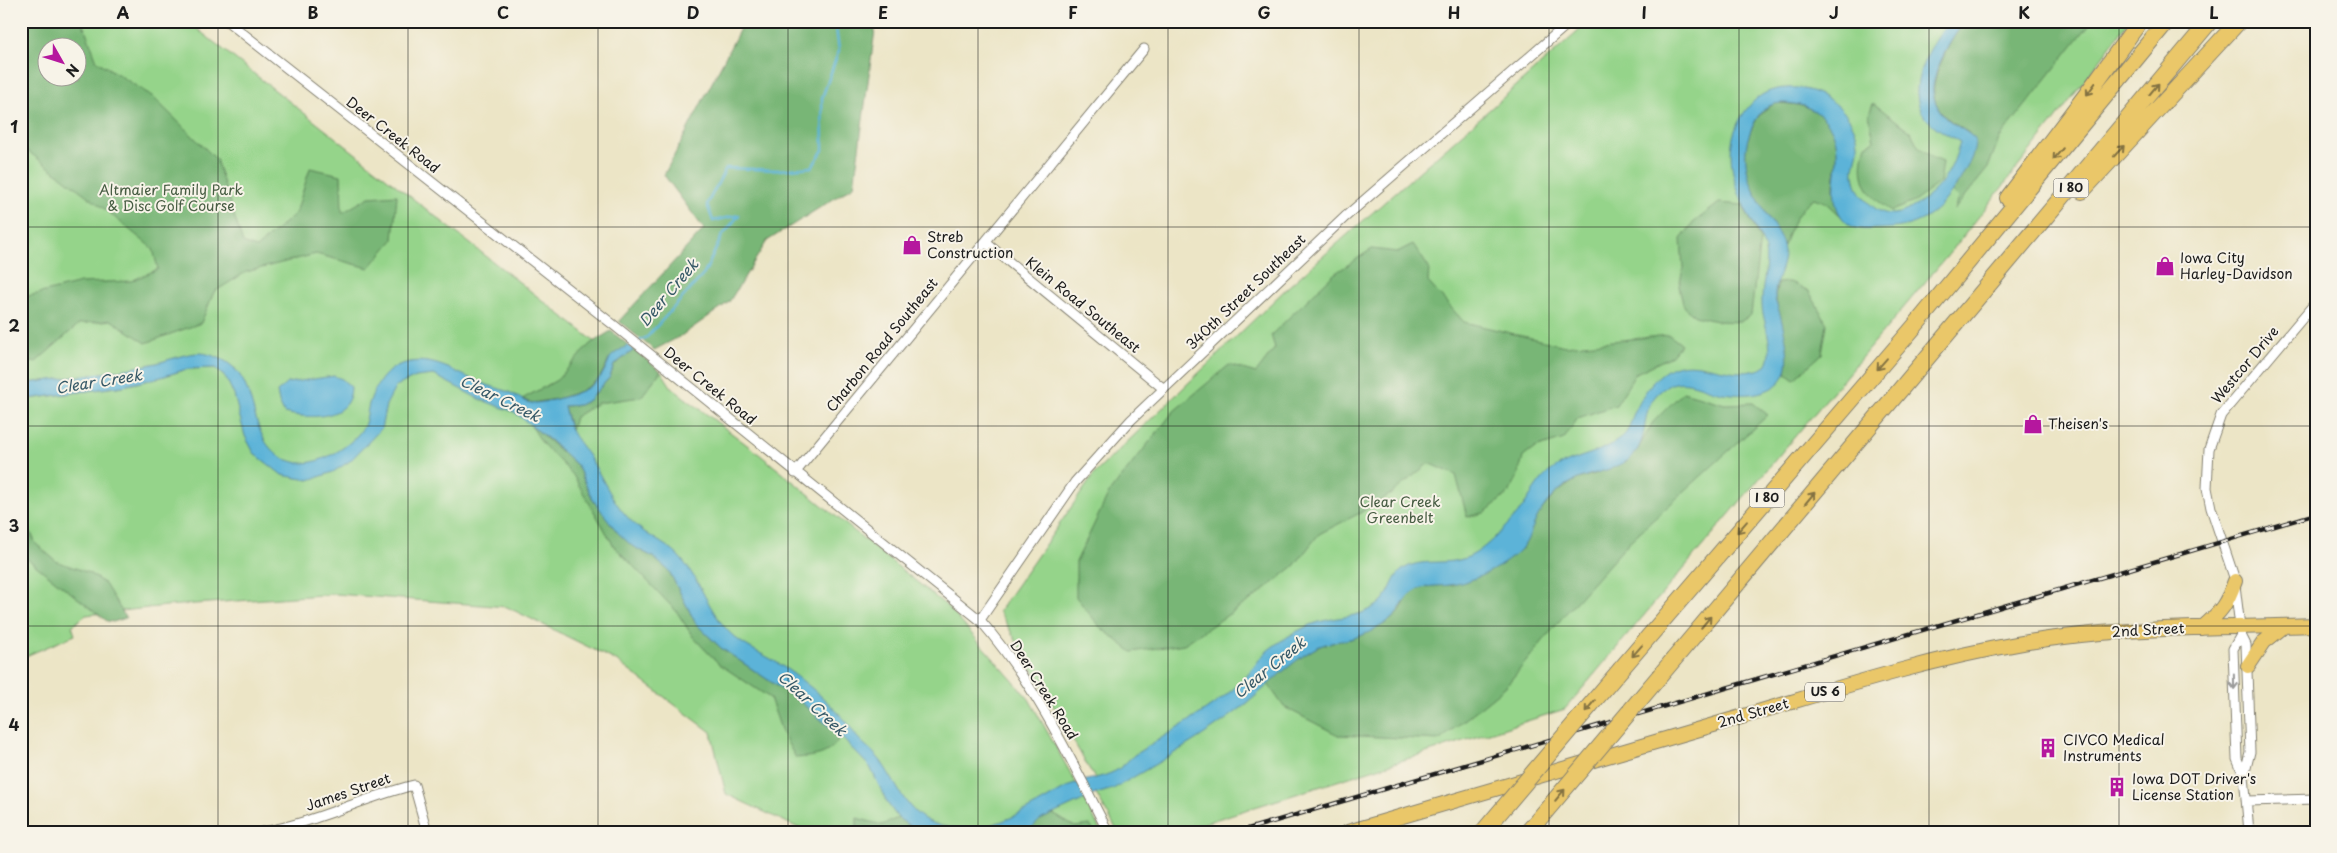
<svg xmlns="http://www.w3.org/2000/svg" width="2337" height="853" viewBox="0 0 2337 853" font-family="'Playpen Sans',sans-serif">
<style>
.green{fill:#95d48a;stroke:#587853;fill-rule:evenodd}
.forest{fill:#78b676;stroke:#4a6949;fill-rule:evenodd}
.water{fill:#5bb3d8;stroke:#3c687a}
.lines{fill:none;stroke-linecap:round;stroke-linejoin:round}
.stream{stroke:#5bb3d8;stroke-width:2.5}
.street-casing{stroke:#848071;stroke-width:11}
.primary-casing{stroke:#848071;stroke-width:16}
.highway-casing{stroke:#848071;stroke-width:18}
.street{stroke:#fff;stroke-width:9}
.primary{stroke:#eac769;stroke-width:14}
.highway{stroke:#eac769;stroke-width:16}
.rail-casing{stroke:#1c1c1c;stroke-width:4.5}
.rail{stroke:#f7f3e8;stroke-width:2.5;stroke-dasharray:8;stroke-linecap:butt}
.highway-bridge-casing{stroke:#848071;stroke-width:18;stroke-linecap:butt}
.highway-bridge{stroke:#eac769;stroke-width:16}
.oneway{stroke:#837242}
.oneway2{stroke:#999}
.grid{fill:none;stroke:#1c1c1c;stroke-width:1;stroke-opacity:0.55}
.labels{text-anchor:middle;stroke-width:4;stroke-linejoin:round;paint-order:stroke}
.shield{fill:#f7f3e8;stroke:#5e5c59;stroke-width:1}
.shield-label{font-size:12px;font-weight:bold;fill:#1c1c1c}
.street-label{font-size:14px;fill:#1c1c1c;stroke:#f7f3e8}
.park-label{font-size:14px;fill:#465c42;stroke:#f7f3e8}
.poi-label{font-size:14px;fill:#1c1c1c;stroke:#f7f3e8;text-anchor:start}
.water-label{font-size:15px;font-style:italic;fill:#355867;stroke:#f7f3e8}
.neatline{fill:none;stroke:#1c1c1c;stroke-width:2}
.grid-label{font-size:16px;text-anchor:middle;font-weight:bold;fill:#1c1c1c}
</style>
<rect width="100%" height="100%" fill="#f7f3e8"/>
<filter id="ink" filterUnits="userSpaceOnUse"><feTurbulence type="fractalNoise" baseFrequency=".02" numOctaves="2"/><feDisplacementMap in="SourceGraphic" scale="10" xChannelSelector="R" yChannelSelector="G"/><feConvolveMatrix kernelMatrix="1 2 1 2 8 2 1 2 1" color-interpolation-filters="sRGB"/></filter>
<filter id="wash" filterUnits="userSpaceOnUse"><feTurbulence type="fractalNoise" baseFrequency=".0096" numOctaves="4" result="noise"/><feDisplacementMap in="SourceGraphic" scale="20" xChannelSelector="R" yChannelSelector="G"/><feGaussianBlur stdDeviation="1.12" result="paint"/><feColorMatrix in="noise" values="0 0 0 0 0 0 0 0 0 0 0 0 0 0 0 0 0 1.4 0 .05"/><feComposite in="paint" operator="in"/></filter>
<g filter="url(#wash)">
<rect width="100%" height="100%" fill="#ece5c6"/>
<path class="green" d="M 21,21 L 187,21 L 650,385 L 661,371 L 672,388 L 759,454 L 948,607 L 1029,699 L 1076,783 L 1068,788 L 1076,802 L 1085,799 L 1101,832 L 807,832 L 726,794 L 711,732 L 615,660 L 507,607 L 336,594 L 166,606 L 86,615 L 72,626 L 75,635 L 21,658 L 21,400 L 123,386 L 158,378 L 187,369 L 215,368 L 226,378 L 236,369 L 219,358 L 185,356 L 154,364 L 106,373 L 21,384 ZM 48,48 L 78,48 L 78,78 L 48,78 Z
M 1590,21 L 2129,21 L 2056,119 L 1954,248 L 1565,709 L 1176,832 L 1118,832 L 1096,794 L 1102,791 L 999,611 L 1095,473 L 1288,287 Z"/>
<path class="forest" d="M 21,21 L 80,21 L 84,26 L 97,61 L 152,96 L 216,159 L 243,243 L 256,248 L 296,213 L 310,168 L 341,175 L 342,213 L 369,197 L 397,195 L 393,240 L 369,268 L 316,254 L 246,272 L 214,292 L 201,323 L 146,343 L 111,320 L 79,324 L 36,362 L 21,363 L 21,298 L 80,283 L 131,281 L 158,269 L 153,249 L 102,207 L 21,146 ZM 48,48 L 78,48 L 78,78 L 48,78 Z
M 744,21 L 870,21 L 875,30 L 854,186 L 767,241 L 729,302 L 681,336 L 654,350 L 619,321 L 704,229 L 664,175 Z
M 1966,21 L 2092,21 L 1999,139 L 1988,168 L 1954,210 L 1958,198 L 1952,192 L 1969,133 C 1933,112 1925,97 1943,58 C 1949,45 1956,31 1966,21 Z
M 1776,103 C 1796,104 1811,105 1826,120 C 1845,140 1835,163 1834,187 C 1834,198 1838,206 1842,217 L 1827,203 L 1814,198 C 1798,208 1789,229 1784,246 C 1773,224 1744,183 1744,160 C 1744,149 1748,136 1753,126 C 1759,114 1764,109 1776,103 Z
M 1873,103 L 1911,132 L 1918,146 L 1933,158 L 1943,162 L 1940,182 L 1914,202 L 1891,211 C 1864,193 1857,176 1866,145 L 1874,141 L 1869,114 Z
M 1719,203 L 1743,205 L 1760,239 L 1751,315 L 1740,322 L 1716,321 L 1695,316 L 1687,310 L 1683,304 L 1679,286 L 1683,269 L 1681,239 L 1693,223 Z
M 1413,244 L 1429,268 L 1428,282 L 1464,322 L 1565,346 L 1669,335 L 1681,344 L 1670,357 L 1636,373 L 1616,405 L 1578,418 L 1564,439 L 1535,448 L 1523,457 L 1517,478 L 1509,493 L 1484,513 L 1467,517 L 1456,475 L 1429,463 L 1391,494 L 1360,513 L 1319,534 L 1294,566 L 1255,597 L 1184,644 L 1132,652 L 1100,627 L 1076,597 L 1076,562 L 1109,493 L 1174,411 L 1229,365 L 1256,373 L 1275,348 L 1271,335 L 1334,274 L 1372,249 L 1397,252 Z
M 1790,282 L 1809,291 L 1827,324 L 1822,354 L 1794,379 L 1786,373 L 1787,348 L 1775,296 L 1778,283 Z
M 611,331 L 628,345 L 610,358 L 599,379 L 581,391 L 557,399 L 532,403 L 522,399 L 557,380 L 590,344 Z
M 634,350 L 661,371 L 641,397 L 598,403 L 575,417 L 571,431 L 564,406 L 579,405 L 589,400 L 610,377 L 614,365 Z
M 1683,392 L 1725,404 L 1753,403 L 1768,415 L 1631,540 L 1566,613 L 1506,686 L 1440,740 L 1338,735 L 1284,707 L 1268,684 L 1292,663 L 1318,646 L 1336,641 L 1350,639 L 1389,621 L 1400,611 L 1410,593 L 1426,586 L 1453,585 L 1523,548 L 1538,514 L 1556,493 L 1577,479 L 1595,474 L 1635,454 L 1653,422 Z
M 531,425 L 577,465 L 593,500 L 632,546 L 653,557 L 669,571 L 696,624 L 721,648 L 802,703 L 840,736 C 830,756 817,756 796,758 L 783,735 L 770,698 L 719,664 L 693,637 L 677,612 L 614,546 L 573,475 L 542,443 Z
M 21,510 L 36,544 L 56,561 L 89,573 L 105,584 L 126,618 L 113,622 L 107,621 L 21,554 Z
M 1053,814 L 1075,827 L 1090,825 L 1094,832 L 1028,832 L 1040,820 Z
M 857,818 L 882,825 L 898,818 L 918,832 L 857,832 Z"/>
<path class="water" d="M 1950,21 L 1966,21 C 1953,34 1934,69 1933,87 C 1932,96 1936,105 1941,112 C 1950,124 1965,129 1975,139 C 1976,154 1967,167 1960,180 C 1937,216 1919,229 1875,229 C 1865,230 1855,230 1847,223 C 1817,197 1855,151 1824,119 C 1813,107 1800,104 1784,103 C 1774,103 1765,106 1759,115 C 1736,150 1746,179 1765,212 C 1771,222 1780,234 1783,245 C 1788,262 1774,279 1775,296 C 1775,303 1780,311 1781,318 C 1785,334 1792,361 1784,376 C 1773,396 1742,396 1723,393 C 1704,390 1684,375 1666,387 C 1638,405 1651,429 1636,452 C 1624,470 1594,471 1576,480 C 1558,488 1543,504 1535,522 C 1531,530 1528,542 1522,548 C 1507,565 1472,583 1450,585 C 1437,587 1425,584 1414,592 C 1404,598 1400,612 1390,620 C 1379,628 1363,636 1350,639 C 1338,642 1326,642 1314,649 C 1288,664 1268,686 1245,705 C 1206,736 1156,764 1113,789 L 1096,794 L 1040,820 L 1028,832 L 918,832 L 898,818 L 888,804 L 870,767 L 840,736 L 802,703 L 721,648 L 696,624 L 669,571 L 653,557 L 632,546 L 618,533 L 593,500 L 577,465 L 551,441 L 514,412 L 479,399 L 434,375 L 416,377 L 396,386 L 386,405 L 381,429 L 350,461 L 333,472 L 322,476 L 309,480 L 297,478 L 282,475 L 254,453 L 245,436 L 234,395 L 226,378 L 215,368 L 187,369 L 158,378 L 123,386 L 21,400 L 21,384 C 65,378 109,373 152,364 C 168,361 184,353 200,353 C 206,353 214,356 219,358 C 266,377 241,450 294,462 C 317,468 353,446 364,426 C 367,419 367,411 369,404 C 374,388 385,369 402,364 C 433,354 456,374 484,384 C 492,387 501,389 509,392 C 516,395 525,403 533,403 C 544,403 570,396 581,391 C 591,387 601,379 605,369 C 607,366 608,361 610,358 C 614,353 622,349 628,345 L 634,350 L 614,365 L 610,377 L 589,400 L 579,405 L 564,406 C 566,413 567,421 570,428 C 574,437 582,446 588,455 C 604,479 614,508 638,527 C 652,539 670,545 682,560 C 701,582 709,612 730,633 C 743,646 761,653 776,662 C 801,678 824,697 844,719 C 849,724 852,731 857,737 C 864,745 873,751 880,760 C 904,794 909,826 958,828 C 1000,831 1034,805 1070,786 C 1083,779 1098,779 1111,773 C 1122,769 1128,759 1137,753 C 1171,731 1207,713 1238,685 C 1249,676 1256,662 1266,652 C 1276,643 1301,628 1313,624 C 1334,616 1357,619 1376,606 C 1392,595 1390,581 1401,571 C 1419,555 1450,569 1474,554 C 1487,547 1513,520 1522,508 C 1530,497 1537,483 1548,473 C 1570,455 1606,455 1626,433 C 1629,429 1632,418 1634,413 C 1642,396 1651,380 1667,370 C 1694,354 1723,377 1752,371 C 1756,370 1760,370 1763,368 C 1779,357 1762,320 1762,305 C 1761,287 1768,268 1765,250 C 1763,240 1755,229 1751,220 C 1734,188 1721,149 1742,116 C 1753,99 1765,89 1786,88 C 1818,85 1855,110 1858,143 C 1859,154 1853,164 1854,175 C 1856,188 1860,195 1869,203 C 1885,219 1900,216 1918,204 C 1942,187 1952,171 1960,142 C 1948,135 1934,128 1925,117 C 1903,87 1931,44 1950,21 Z
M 334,376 L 342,379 L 351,387 C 351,421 308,419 284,413 L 279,402 L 277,392 L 287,383 Z"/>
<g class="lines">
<path class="stream" d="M 638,342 L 647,337 L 704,274 L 722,236 L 739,215 L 713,221 L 707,204 L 726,168 L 778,170 L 812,167 L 823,150 L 822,98 L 839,50 L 835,21"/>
</g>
</g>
<g filter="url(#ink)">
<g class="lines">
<defs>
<path id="street" d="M 227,21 L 615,326 L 980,620 C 1034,682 1071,759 1108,832
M 985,242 L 1164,389
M 795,473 L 1144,49
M 980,620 L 1075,482 L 1131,420 L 1345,217 L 1571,21
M 2241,635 L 2233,649 L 2237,759 L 2244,776 L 2249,832
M 2244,776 L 2250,752 L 2246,645 L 2241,635 L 2234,577 L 2211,508 L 2207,488 L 2209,449 L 2221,415 L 2316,302
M 2247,801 L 2316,799
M 262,832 C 314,823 362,798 414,785 L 427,832"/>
<path id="primary" d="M 2202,628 C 2221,612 2227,604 2235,581
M 2248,666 L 2264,642 L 2284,626
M 1348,832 C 1482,793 1616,753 1751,714 C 1839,688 1926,660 2017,644 C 2115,626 2216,628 2316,625"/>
<path id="highway" d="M 2082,191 L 2239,21
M 2008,198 L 2087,94 L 2140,21
M 1674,659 L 2210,21
M 1621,669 L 1914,327 L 2167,21"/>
</defs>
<use href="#street" class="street-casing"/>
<use href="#primary" class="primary-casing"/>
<use href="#highway" class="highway-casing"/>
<use href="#street" class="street"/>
<use href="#primary" class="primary"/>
<use href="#highway" class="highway"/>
<defs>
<path id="rail" d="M 1238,832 L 2316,514"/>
</defs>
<use href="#rail" class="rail-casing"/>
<use href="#rail" class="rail"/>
<defs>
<path id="highway-bridge" d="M 1483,832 L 1621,669
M 1528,832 L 1674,659"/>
</defs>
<use href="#highway-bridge" class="highway-bridge-casing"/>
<use href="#highway-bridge" class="highway-bridge"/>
</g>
<defs><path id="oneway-shaft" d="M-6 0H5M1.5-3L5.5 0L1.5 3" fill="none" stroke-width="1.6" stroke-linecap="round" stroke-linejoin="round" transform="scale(1.25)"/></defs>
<g class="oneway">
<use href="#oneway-shaft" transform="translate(2091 89) rotate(126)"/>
<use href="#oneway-shaft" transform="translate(2154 89) rotate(-50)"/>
<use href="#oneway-shaft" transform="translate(2119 151) rotate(-47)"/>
<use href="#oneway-shaft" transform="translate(2058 154) rotate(130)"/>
<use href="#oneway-shaft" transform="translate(1882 364) rotate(131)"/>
<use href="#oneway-shaft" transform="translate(1810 498) rotate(-50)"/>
<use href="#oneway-shaft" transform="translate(1742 527) rotate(131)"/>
<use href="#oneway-shaft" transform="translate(1706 622) rotate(-50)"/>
<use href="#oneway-shaft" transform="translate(1637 651) rotate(131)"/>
<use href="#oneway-shaft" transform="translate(1590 706) rotate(130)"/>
<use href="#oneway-shaft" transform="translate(1560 795) rotate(-50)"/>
</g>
<use class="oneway2" href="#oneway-shaft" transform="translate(2234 682) rotate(89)"/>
</g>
<path class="grid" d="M 218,21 L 218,832M 408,21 L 408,832M 598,21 L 598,832M 788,21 L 788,832M 978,21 L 978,832M 1168,21 L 1168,832M 1359,21 L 1359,832M 1549,21 L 1549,832M 1739,21 L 1739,832M 1929,21 L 1929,832M 2119,21 L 2119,832M 21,227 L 2316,227M 21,426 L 2316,426M 21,626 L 2316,626"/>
<defs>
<symbol id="shop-bare" viewBox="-9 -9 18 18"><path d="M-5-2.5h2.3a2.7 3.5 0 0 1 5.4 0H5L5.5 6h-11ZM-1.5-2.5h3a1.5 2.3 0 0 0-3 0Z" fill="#b5179e" stroke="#f7f3e8" stroke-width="2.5" paint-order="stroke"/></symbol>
<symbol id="building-bare" viewBox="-9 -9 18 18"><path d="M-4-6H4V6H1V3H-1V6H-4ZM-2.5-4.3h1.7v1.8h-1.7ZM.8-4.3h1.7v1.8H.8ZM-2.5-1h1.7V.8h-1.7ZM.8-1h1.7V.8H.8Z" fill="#b5179e" stroke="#f7f3e8" stroke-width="2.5" paint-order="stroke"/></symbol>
</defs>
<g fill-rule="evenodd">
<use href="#shop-bare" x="898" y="231" width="28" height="28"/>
<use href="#shop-bare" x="2151" y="252" width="28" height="28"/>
<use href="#shop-bare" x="2019" y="410" width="28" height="28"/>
<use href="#building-bare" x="2034" y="734" width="28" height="28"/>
<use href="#building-bare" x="2103" y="773" width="28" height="28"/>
</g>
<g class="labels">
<g class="shield">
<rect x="2053.5" y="178.5" width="35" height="19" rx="4"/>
<rect x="1749.5" y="488.5" width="35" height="19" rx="4"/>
<rect x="1805" y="682.5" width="40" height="19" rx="4"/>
</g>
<g class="shield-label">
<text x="2071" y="192">I 80</text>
<text x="1767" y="502">I 80</text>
<text x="1825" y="696">US 6</text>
</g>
<g class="street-label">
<text transform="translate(393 135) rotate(38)" y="5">Deer Creek Road</text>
<text transform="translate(1246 292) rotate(-44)" y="5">340th Street Southeast</text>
<text transform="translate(1083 305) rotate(39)" y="5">Klein Road Southeast</text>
<text transform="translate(882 345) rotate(-51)" y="5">Charbon Road Southeast</text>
<text transform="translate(2245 365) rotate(-50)" y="5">Westcor Drive</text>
<text transform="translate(710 386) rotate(39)" y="5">Deer Creek Road</text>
<text transform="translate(2148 630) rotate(-3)" y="5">2nd Street</text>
<text transform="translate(1044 690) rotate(58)" y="5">Deer Creek Road</text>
<text transform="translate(1753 713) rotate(-16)" y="5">2nd Street</text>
<text transform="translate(348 792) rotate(-19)" y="5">James Street</text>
</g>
<g class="park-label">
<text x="171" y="195">Altmaier Family Park<tspan x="171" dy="16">&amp; Disc Golf Course</tspan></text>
<text x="1400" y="507">Clear Creek<tspan x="1400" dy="16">Greenbelt</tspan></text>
</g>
<g class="poi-label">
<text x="927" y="242">Streb<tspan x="927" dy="16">Construction</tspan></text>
<text x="2180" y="263">Iowa City<tspan x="2180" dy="16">Harley-Davidson</tspan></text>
<text x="2048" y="429">Theisen's</text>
<text x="2063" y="745">CIVCO Medical<tspan x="2063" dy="16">Instruments</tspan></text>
<text x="2132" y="784">Iowa DOT Driver's<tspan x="2132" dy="16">License Station</tspan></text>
</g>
<g class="water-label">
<text transform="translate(669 293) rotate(-50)" y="5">Deer Creek</text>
<text transform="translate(99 382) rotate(-9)" y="5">Clear Creek</text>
<text transform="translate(500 399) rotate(26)" y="5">Clear Creek</text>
<text transform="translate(1270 668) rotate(-39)" y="5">Clear Creek</text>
<text transform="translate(812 704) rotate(43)" y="5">Clear Creek</text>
</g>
</g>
<rect width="2337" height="853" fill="none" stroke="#f7f3e8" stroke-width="55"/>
<g transform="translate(62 62) rotate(129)"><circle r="24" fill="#f7f3e8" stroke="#9f9d96"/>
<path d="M0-4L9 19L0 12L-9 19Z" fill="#b5179e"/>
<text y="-8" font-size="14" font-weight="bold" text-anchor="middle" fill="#1c1c1c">N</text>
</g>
<rect x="28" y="28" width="2282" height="798" class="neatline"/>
<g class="grid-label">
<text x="123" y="19">A</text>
<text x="313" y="19">B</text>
<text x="503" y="19">C</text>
<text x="693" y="19">D</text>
<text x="883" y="19">E</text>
<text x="1073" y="19">F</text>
<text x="1264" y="19">G</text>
<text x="1454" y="19">H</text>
<text x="1644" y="19">I</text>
<text x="1834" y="19">J</text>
<text x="2024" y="19">K</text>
<text x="2214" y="19">L</text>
<text x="14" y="133">1</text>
<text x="14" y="332">2</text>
<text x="14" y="532">3</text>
<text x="14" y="731">4</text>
</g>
</svg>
